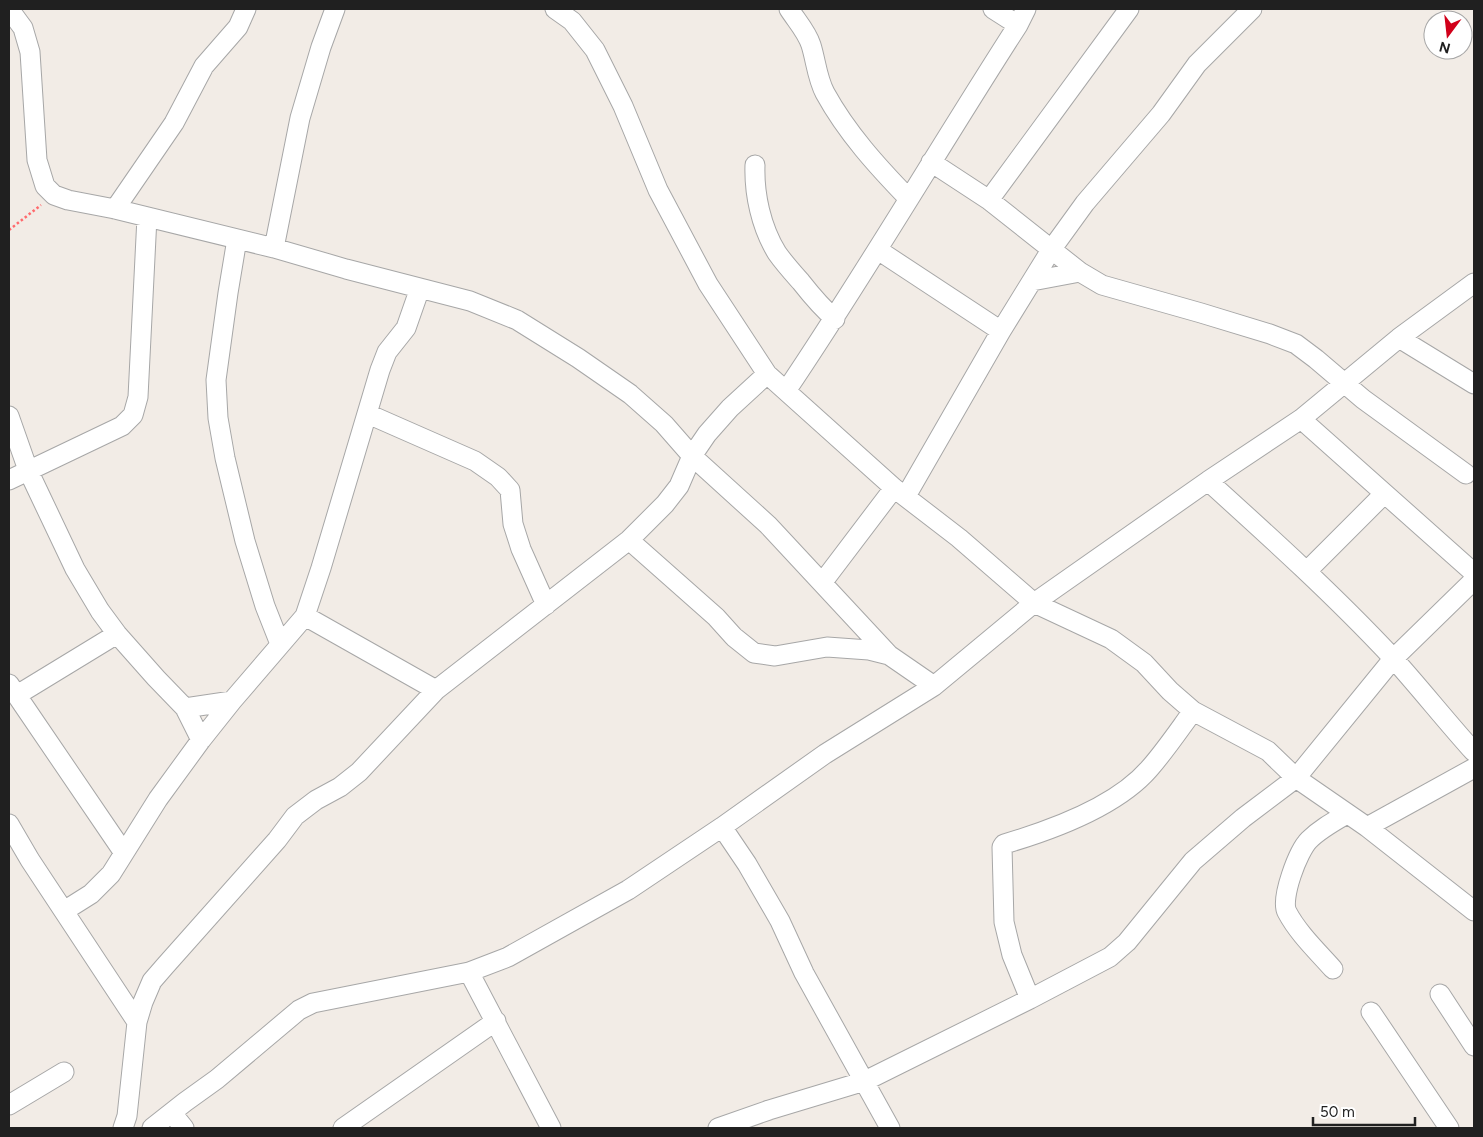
<svg xmlns="http://www.w3.org/2000/svg" width="1483" height="1137" viewBox="0 0 1483 1137" font-family="Figtree,sans-serif">
<style>
.lines{fill:none;stroke-linecap:round;stroke-linejoin:round}
.minor-casing{stroke:#a7a7a7;stroke-width:21}
.path{stroke:#ff6a6d;stroke-width:2.5;stroke-dasharray:2.5 2.5;stroke-linecap:butt}
.minor{stroke:#fff;stroke-width:19}
</style>
<rect width="100%" height="100%" fill="#f2ece6"/>
<g class="lines">
<defs>
<path id="minor" d="M 9,9 L 23,28 L 30,52 L 37,160 L 45,186 L 54,195 L 68,200 L 115,209 L 274,248 L 346,269 L 470,301 L 517,320 L 578,358 L 630,394 L 664,424 L 692,456 L 768,525 L 889,655
M 555,9 L 572,21 L 595,50 L 623,106 L 658,190 L 708,284 L 767,374 L 894,488 L 959,538 L 1034,603 L 1111,639 L 1144,663 L 1170,691 L 1193,711 L 1268,751 L 1296,778 L 1367,827 L 1474,911
M 789,9 C 796,20 807,32 811,45 C 816,61 817,78 825,93 C 847,133 877,166 909,199
M 993,9 L 1018,25
M 931,162 L 989,200 L 1080,272 L 1102,285 L 1201,313 L 1270,334 L 1296,344 L 1316,359 L 1363,399 L 1466,474
M 755,165 C 754,194 761,227 777,253 C 784,263 793,273 801,282 C 812,296 822,308 835,319
M 989,200 L 1129,9
M 115,209 L 174,123 L 204,66 L 238,27 L 246,9
M 237,239 L 228,293 L 216,380 L 218,418 L 225,458 L 245,541 L 265,606 L 280,644
M 274,248 L 300,118 L 321,47 L 335,9
M 878,250 L 1001,331
M 1032,281 L 1080,272
M 1399,338 L 1474,384
M 786,391 C 867,271 940,146 1018,25 L 1026,9
M 368,414 L 475,461 L 498,477 L 510,490 L 513,524 L 521,549 L 546,605
M 9,416 L 28,470 L 75,569 L 100,611 L 117,634 L 156,678 L 185,708 L 201,740
M 1301,419 L 1474,573
M 9,480 L 122,426 L 133,415 L 138,397 L 147,217
M 1208,481 C 1271,538 1334,595 1392,657 C 1420,688 1446,721 1474,752
M 906,496 L 1001,331 L 1051,250 L 1085,203 L 1161,114 L 1197,64 L 1252,9
M 629,540 L 716,617 L 734,637 L 754,653 L 775,656 L 827,647 L 869,650 L 889,655 L 934,686
M 1307,571 L 1384,494
M 822,583 L 894,488
M 305,616 L 436,690
M 9,684 L 124,853
M 17,695 L 117,634
M 185,708 L 232,701
M 9,824 L 30,860 L 137,1022
M 722,827 L 747,864 L 780,921 L 804,973 L 890,1128
M 1367,827 L 1474,768
M 64,911 L 91,894 L 111,874 L 158,799 L 201,740 L 232,701 L 305,616 L 321,568 L 380,370 L 387,352 L 406,328 L 420,288
M 1333,969 C 1317,951 1298,933 1287,912 C 1280,899 1298,851 1309,840 C 1320,829 1333,822 1347,814
M 469,972 L 551,1128
M 1440,994 L 1474,1046
M 1030,999 L 1012,955 L 1004,922 L 1002,847 L 1004,844 C 1052,830 1116,807 1149,769 C 1165,751 1179,730 1193,711
M 1371,1012 L 1449,1128
M 9,1105 L 64,1072
M 172,1113 L 184,1128
M 123,1128 L 127,1116 L 137,1022 L 143,1002 L 152,981 L 165,966 L 277,840 L 295,816 L 316,800 L 340,787 L 359,772 L 436,690 L 629,540 L 665,504 L 679,486 L 692,456 L 707,434 L 730,408 L 767,374
M 152,1128 L 185,1102 L 217,1079 L 299,1010 L 313,1003 L 469,972 L 508,957 L 628,890 L 722,827 L 825,754 L 934,686 L 1034,603 L 1208,481 L 1301,419 L 1399,338 L 1474,283
M 343,1128 L 496,1021
M 718,1128 L 769,1110 L 865,1081 L 1030,999 L 1110,957 L 1127,942 L 1193,861 L 1243,818 L 1296,778 L 1393,659 L 1474,580"/>
</defs>
<use href="#minor" class="minor-casing"/>
<path class="path" d="M 9,230 L 41,205"/>
<use href="#minor" class="minor"/>
</g>
<rect width="1483" height="1137" fill="none" stroke="#202020" stroke-width="20"/>
<g transform="translate(1448 35) rotate(195)"><circle r="24" fill="#ffffff" stroke="#a6a6a6"/>
<path d="M0-4L9 19L0 12L-9 19Z" fill="#d1001a"/>
<text y="-8" font-size="14" font-weight="bold" text-anchor="middle" fill="#202020">N</text>
</g>
<path d="M1313 1117v8h102v-8" fill="none" stroke="#202020" stroke-width="2.5"/>
<text x="1320" y="1117" font-size="15" fill="#202020" stroke="#ffffff" stroke-width="4" paint-order="stroke">50 m</text>
</svg>
